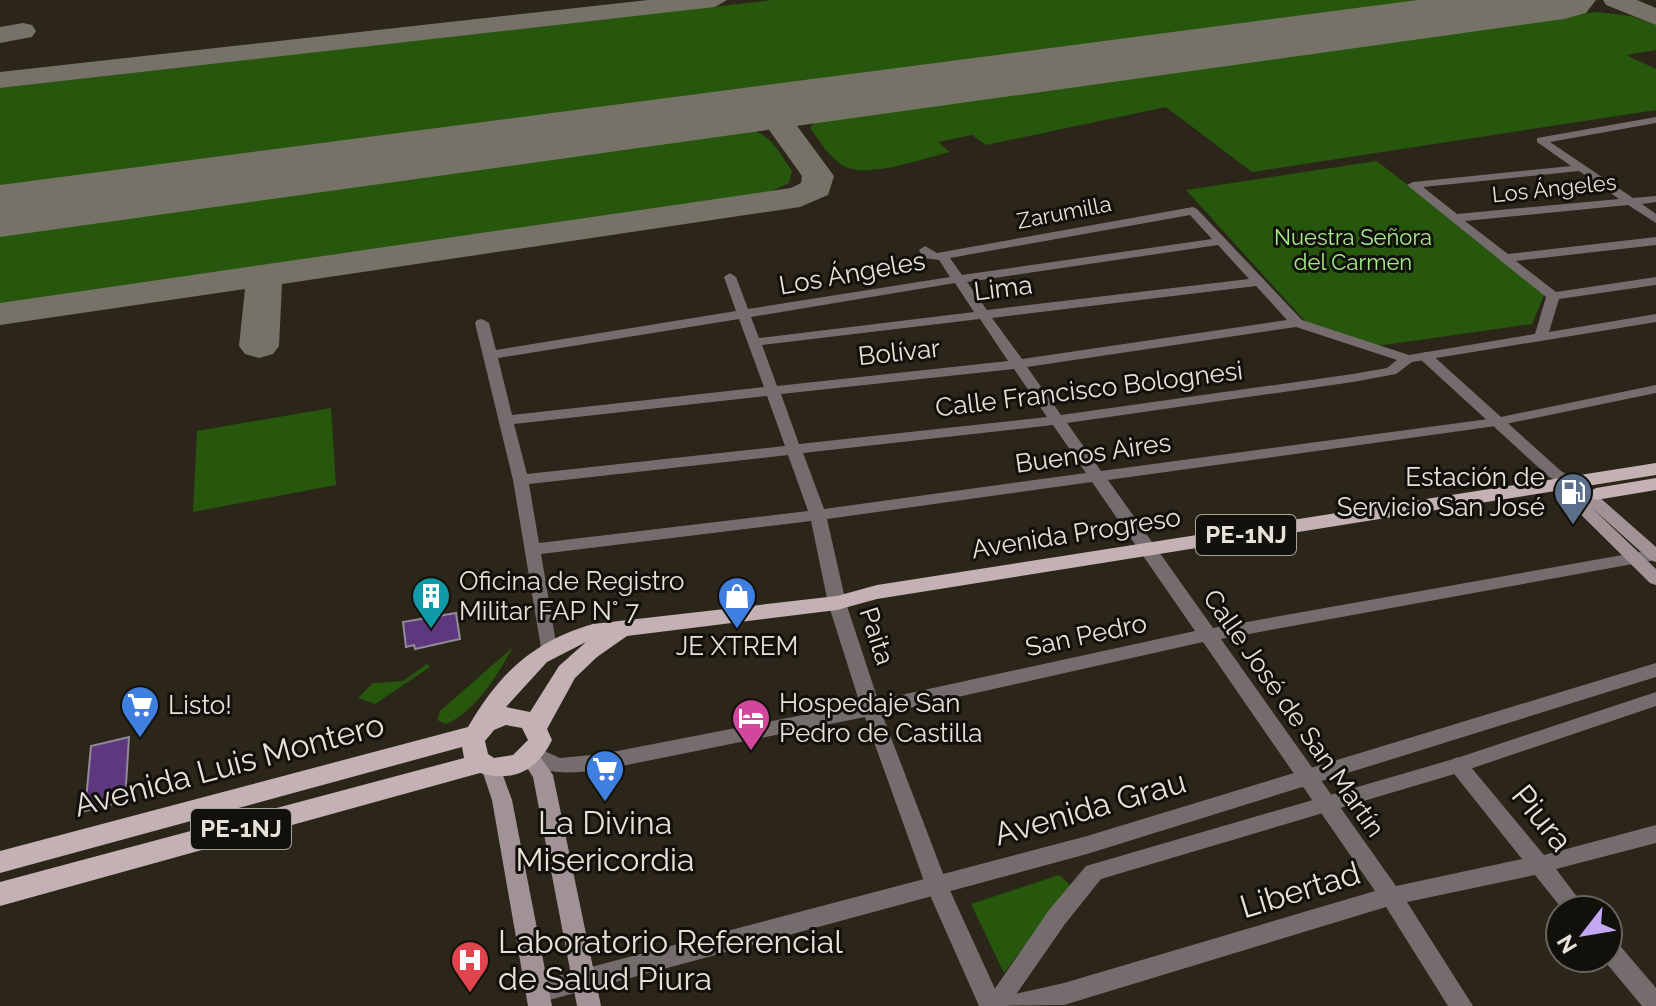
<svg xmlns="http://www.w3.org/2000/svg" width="1656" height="1006" viewBox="0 0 1656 1006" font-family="Raleway,sans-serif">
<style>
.green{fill:#26570c}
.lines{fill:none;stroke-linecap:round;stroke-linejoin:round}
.taxiway{fill:#767267;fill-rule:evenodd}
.runway{fill:#767267;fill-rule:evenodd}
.building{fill:#5e387e;stroke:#918a99;stroke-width:2}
.minor{fill:#756c6d;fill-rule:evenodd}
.tertiary{fill:#756c6d;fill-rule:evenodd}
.secondary{fill:#a19395;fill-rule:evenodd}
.primary{fill:#c3b1b3;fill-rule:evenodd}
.labels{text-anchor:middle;stroke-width:6;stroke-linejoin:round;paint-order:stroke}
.far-street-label{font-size:22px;fill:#e5e2d9;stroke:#12100a}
.far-park-label{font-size:22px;fill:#a5ec8b;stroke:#12100a}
.shield{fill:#12100a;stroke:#a6a39b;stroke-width:2}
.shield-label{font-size:24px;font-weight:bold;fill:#e5e2d9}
.street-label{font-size:26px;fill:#e5e2d9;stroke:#12100a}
.poi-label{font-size:26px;fill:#e5e2d9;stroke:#12100a;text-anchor:start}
.near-street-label{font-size:32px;fill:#e5e2d9;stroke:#12100a}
.near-poi-label{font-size:32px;fill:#e5e2d9;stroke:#12100a}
</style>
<rect width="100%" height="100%" fill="#2b2619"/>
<path class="green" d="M 773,0 L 1472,0 L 0,193 L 0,88 Z
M 1597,12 L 1631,16 L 1656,25 L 1656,50 L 1626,55 L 1656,69 L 1656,110 L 1252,172 L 1166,107 L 986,145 L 972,135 L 938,142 L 950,152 C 924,158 868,179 844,166 C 830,159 819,140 810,128 L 815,121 L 824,117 Z
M 739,129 C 768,128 777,149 792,171 L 789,183 L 769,192 L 668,209 L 0,306 L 0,230 Z
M 1377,161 L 1545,293 L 1532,324 L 1377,346 L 1306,322 L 1186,190 Z
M 331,408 L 336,485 L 193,512 L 197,431 Z
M 513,647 C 498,674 476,712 446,724 L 437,720 L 440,711 Z
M 427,664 L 430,667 L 375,704 L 358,698 L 373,683 L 403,681 Z
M 1059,875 L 1070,885 L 1004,973 L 971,904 Z"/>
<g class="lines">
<path class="taxiway" d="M 648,0 L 727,0 L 715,7 L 0,88 L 0,72 Z
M 1603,0 L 1637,0 L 1656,8 L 1656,25 L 1606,5 Z
M 23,23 L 32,25 L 36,31 L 32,37 L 0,43 L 0,27 Z
M 747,101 L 789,115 L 834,176 L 828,195 L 800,207 L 282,284 L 279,346 L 273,354 L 259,358 L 245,354 L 239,346 L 245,289 L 0,325 L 0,303 L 791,188 L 801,183 L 802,176 L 767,127 L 737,116 L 732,110 L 737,104 Z"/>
<path class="runway" d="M 1418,0 L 1596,0 L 1586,13 L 1564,19 L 0,237 L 0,185 Z"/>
</g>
<path class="building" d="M 456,613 L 460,639 L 415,649 L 414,645 L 406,647 L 403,622 Z
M 129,737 L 125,801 L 85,811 L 91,746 Z"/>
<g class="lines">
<path class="minor" d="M 1656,117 L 1656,123 L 1550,142 L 1633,198 L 1656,196 L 1656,202 L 1642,204 L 1656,214 L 1656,223 L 1628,205 L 1465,221 L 1508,254 L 1656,237 L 1656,245 L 1516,261 L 1556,292 L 1656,277 L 1656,285 L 1559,299 L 1549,332 L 1656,314 L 1656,322 L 1412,362 L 1396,374 L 1353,382 L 1067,423 L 1101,471 L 1496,418 L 1656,385 L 1656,393 L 1496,426 L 1108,480 L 1213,628 L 1656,549 L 1655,560 L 1221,639 L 1396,886 L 1522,859 L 1451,770 L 1448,765 L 1451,760 L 1458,757 L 1465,760 L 1544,855 L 1656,825 L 1656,843 L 1556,869 L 1587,910 L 1563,910 L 1535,875 L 1407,902 L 1473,1006 L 1448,1006 L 1386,907 L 1064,1005 L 979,1006 L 925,884 L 865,717 L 602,770 C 578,772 538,779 523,754 L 526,749 L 533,746 L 560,758 L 602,754 L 860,704 L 828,603 L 811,521 L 541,554 L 557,649 L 554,654 L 542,654 L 513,480 L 475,323 L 477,320 L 482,319 L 489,323 L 496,350 L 736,311 L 724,277 L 730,273 L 736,277 L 748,309 L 950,277 L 939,260 L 923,258 L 919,250 L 925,246 L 937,253 L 1193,207 L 1197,209 L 1302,320 L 1409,355 L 1535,334 L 1546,297 L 1407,185 L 1413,182 L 1571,166 L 1537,142 L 1537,138 ZM 1579,171 L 1619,199 L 1457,214 L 1423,187 ZM 1190,215 L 1212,239 L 962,275 L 950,258 ZM 1218,245 L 1249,279 L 987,310 L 967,282 ZM 955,283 L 974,312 L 759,338 L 751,317 ZM 1256,286 L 1287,320 L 1022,359 L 992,318 ZM 739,319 L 764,387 L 512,415 L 498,358 ZM 980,319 L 1008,361 L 777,386 L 762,345 ZM 1296,327 L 1397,360 L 1387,368 L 1353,374 L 1061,415 L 1027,367 ZM 1014,369 L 1047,417 L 799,444 L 781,394 ZM 767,396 L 785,446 L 527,474 L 514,424 ZM 1053,425 L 1086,473 L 824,509 L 803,453 ZM 788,455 L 808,511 L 539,543 L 529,484 ZM 1092,482 L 1195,631 L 878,700 L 846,603 L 827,519 ZM 1203,642 L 1375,891 L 1064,983 L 1011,995 L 1003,998 L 1001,1002 L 947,884 L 882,714 Z
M 1608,938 L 1616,941 L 1656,988 L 1656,1006 L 1642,1006 L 1602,958 L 1608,958 Z"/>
<path class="tertiary" d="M 1425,352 L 1430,353 L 1561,471 L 1583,484 L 1581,487 L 1569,487 L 1549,477 L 1420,359 L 1418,356 Z
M 1656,663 L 1656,677 L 1087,854 L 538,1003 L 530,999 L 526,992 L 530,985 L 538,981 L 1087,836 Z
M 1656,692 L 1656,706 L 1458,773 L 1101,879 L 1065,924 L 1008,1006 L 983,1006 L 1049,910 L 1086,866 L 1457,758 Z"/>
<path class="secondary" d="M 1575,479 L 1581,481 L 1656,547 L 1656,562 L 1650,560 L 1590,506 L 1656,569 L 1656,585 L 1650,583 L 1552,486 L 1554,483 L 1560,481 L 1567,484 Z
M 530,749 L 537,752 L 553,775 L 601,1006 L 577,1006 L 533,777 L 520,757 L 523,752 Z
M 491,759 L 498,762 L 512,800 L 552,1006 L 528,1006 L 492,800 L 481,767 L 484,762 Z"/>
<path class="primary" d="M 1656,463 L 1656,475 L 877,599 L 837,610 L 627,636 L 597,657 L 575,678 L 547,729 L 552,740 C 538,770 513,783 480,773 L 0,906 L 0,882 L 464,758 L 462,747 L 0,873 L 0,851 L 468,727 C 500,673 532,642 593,624 L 837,596 L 877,585 ZM 586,642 L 559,666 L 530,712 L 506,707 L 547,662 ZM 506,725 L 522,728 L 528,740 L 513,755 L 494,758 L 488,754 L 485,741 L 494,730 Z
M 1656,478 L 1656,490 L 1596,500 L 1586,494 L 1596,488 Z"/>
</g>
<defs>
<symbol id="fuel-pin" viewBox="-11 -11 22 30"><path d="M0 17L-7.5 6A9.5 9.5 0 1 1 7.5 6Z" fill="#5c6f8a" stroke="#12100a"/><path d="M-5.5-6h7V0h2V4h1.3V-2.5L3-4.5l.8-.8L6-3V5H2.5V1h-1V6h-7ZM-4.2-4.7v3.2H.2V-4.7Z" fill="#fff"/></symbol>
<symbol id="building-pin" viewBox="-11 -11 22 30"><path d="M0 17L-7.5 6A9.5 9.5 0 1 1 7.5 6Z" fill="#0f9aa8" stroke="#12100a"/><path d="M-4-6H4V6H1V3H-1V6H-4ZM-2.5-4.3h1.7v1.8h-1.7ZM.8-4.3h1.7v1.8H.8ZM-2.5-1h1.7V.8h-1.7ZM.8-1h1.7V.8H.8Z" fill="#fff"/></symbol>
<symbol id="shop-pin" viewBox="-11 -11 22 30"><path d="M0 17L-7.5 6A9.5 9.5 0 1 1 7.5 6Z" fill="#3f7fe0" stroke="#12100a"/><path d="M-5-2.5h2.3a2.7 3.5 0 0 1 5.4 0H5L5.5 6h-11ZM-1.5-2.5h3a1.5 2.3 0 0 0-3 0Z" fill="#fff"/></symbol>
<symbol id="supermarket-pin" viewBox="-11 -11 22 30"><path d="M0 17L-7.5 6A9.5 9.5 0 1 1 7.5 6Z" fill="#3f7fe0" stroke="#12100a"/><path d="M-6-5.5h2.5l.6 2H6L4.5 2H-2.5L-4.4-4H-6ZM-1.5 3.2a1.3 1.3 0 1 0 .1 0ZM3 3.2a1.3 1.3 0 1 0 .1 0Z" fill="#fff"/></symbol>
<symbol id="hotel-pin" viewBox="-11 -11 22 30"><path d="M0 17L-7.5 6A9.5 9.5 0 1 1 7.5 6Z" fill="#d1479c" stroke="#12100a"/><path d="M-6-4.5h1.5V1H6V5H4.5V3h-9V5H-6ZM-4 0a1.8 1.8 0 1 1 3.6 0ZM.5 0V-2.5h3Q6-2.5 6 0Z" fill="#fff"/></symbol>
<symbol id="hospital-pin" viewBox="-11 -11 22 30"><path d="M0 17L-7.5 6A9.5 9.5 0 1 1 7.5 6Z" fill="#e0444e" stroke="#12100a"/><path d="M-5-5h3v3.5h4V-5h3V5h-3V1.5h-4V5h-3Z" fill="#fff"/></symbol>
</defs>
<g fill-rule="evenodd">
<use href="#fuel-pin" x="1551" y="470" width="44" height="60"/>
<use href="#building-pin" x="409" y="574" width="44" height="60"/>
<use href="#shop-pin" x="715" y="574" width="44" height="60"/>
<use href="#supermarket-pin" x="118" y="683" width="44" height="60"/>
<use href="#hotel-pin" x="729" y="696" width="44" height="60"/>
<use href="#supermarket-pin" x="583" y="747" width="44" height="60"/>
<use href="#hospital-pin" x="448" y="938" width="44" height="60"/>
</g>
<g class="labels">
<g class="far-street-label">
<text transform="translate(1554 188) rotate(-6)" y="8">Los Ángeles</text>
<text transform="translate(1064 212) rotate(-11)" y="8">Zarumilla</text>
</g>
<g class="far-park-label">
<text x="1353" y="245">Nuestra Señora<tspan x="1353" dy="25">del Carmen</tspan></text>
</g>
<g class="shield">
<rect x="1196" y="515" width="100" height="40" rx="6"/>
<rect x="191" y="809" width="100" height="40" rx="6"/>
</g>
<g class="shield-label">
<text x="1246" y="543">PE-1NJ</text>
<text x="241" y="837">PE-1NJ</text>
</g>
<g class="street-label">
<text transform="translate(852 273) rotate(-10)" y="9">Los Ángeles</text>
<text transform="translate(1003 288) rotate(-7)" y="9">Lima</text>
<text transform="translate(899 352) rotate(-6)" y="9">Bolívar</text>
<text transform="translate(1089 389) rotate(-7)" y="9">Calle Francisco Bolognesi</text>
<text transform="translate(1093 453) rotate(-8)" y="9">Buenos Aires</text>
<text transform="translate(1076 533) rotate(-9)" y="9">Avenida Progreso</text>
<text transform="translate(1086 635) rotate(-12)" y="9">San Pedro</text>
<text transform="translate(877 636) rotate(72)" y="9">Paita</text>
<text transform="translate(1294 713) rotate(55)" y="9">Calle José de San Martín</text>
</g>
<g class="poi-label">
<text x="1545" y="486" text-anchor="end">Estación de<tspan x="1545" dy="30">Servicio San José</tspan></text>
<text x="459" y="590">Oficina de Registro<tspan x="459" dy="30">Militar FAP N° 7</tspan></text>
<text x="737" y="655" text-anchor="middle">JE XTREM</text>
<text x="779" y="712">Hospedaje San<tspan x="779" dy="30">Pedro de Castilla</tspan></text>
<text x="168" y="714">Listo!</text>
</g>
<g class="near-street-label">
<text transform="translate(229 765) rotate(-15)" y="11">Avenida Luis Montero</text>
<text transform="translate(1090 808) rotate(-16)" y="11">Avenida Grau</text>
<text transform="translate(1542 818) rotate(51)" y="11">Piura</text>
<text transform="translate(1300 890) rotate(-17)" y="11">Libertad</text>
</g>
<g class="near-poi-label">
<text x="605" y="834">La Divina<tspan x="605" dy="37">Misericordia</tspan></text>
<text x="498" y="953" text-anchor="start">Laboratorio Referencial<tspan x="498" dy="37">de Salud Piura</tspan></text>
</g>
</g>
<g transform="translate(1584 934) rotate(239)"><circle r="38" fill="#12100a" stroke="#66645d" stroke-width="2"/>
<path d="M0-6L14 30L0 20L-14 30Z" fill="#c2a8f3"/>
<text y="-12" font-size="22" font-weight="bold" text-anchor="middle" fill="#e5e2d9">N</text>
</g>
</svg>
